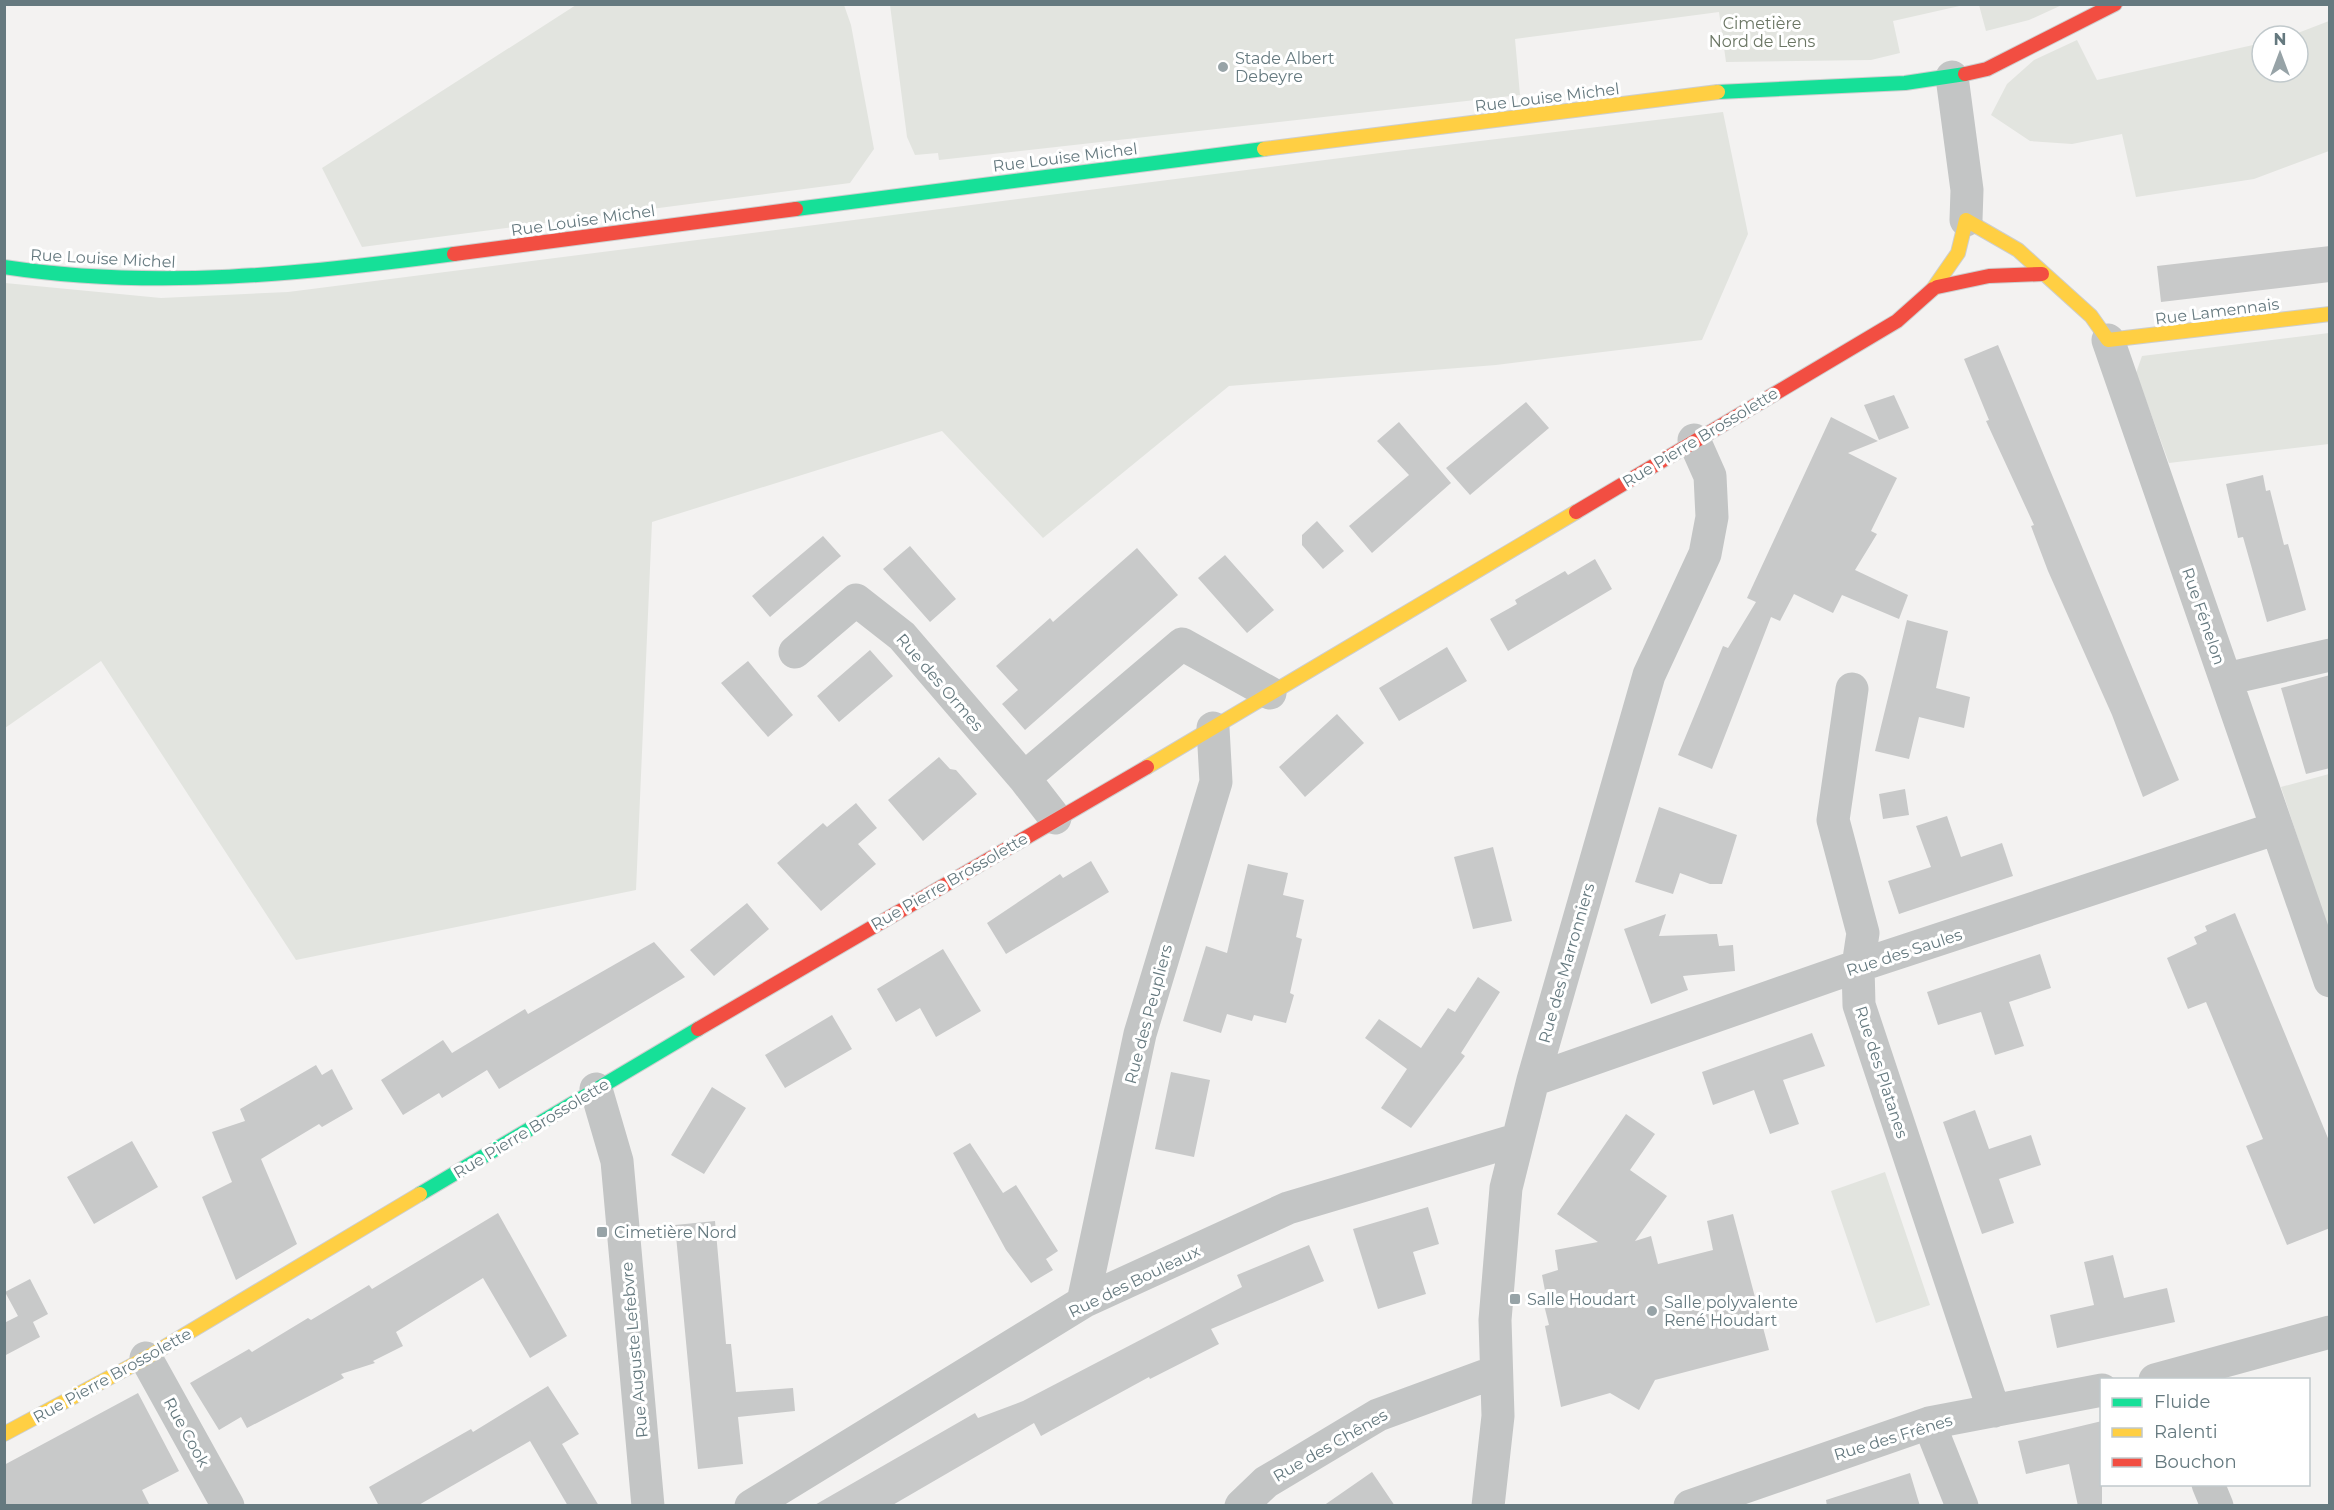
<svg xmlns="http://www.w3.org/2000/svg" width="2334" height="1510" viewBox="0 0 2334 1510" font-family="Montserrat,sans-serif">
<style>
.green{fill:#e2e4df}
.building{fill:#c8c9c9}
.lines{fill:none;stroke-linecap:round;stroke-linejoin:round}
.fast-casing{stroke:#cdcece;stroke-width:16}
.slow-casing{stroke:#cdcece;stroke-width:16}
.jam-casing{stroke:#cdcece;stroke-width:16}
.street{stroke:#c3c5c5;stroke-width:33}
.fast{stroke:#16e098;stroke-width:14}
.slow{stroke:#ffcf43;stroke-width:14}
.jam{stroke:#f24e42;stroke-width:14}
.poi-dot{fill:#97a3a7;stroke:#fff;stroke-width:2}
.labels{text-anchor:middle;stroke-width:6;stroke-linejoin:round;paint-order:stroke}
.park-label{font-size:16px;fill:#6b7664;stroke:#fff}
.poi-label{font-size:16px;fill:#65797f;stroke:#fff;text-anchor:start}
.street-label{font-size:16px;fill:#65797f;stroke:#fff}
</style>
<rect width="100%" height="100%" fill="#f3f2f1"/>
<path class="green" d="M 576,5 L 844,5 L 851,25 L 874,149 L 850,183 L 362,247 L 322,168 Z
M 890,5 L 890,4 L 1964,5 L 1893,21 L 1900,53 L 1871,60 L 1726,62 L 1719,12 L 1515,39 L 1520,95 L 939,160 L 938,153 L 915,155 L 907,137 Z
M 1979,5 L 1979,4 L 2062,5 L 2029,20 L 1986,31 Z
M 2329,21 L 2329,151 L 2254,179 L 2136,197 L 2122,134 L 2072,144 L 2030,141 L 1991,115 L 2007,84 L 2034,60 L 2077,40 L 2097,80 L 2262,43 L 2262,72 L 2298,72 L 2298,36 L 2290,36 Z
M 1723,112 L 1748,234 L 1702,340 L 1496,365 L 1229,386 L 1043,538 L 942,431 L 652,522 L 636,890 L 296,960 L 101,661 L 5,728 L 5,283 L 161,298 L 288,292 L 1388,152 Z
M 2329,333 L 2329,444 L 2169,463 L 2136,373 L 2142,356 Z
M 2329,774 L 2329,933 L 2281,787 Z
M 1885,1172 L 1930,1305 L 1876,1323 L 1831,1191 Z"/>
<path class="building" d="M 2330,246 L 2330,282 L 2161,302 L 2157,266 Z
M 1998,345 L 2179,780 L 2143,797 L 2112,715 L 2048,571 L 2031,526 L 2034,525 L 1986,421 L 1989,420 L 1964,359 Z
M 1894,395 L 1909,428 L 1879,440 L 1864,405 Z
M 1526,402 L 1549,428 L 1470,495 L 1446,468 Z
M 1831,417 L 1878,441 L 1848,453 L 1897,478 L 1871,531 L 1877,534 L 1855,570 L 1908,595 L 1899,619 L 1842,595 L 1833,613 L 1794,594 L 1780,621 L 1771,617 L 1712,769 L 1678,755 L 1723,646 L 1728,648 L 1756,602 L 1747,598 Z
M 1399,422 L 1451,483 L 1372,553 L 1349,526 L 1409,475 L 1377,441 Z
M 2263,475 L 2266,491 L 2270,490 L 2284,545 L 2288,544 L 2306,610 L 2267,622 L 2243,537 L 2238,538 L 2226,484 Z
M 1317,521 L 1344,551 L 1323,569 L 1302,545 L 1302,535 Z
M 823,536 L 841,556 L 770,617 L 752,596 Z
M 910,546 L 956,599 L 930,622 L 883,569 Z
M 1137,548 L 1178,595 L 1025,730 L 1002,704 L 1018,690 L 996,666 L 1050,618 L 1053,622 Z
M 1225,555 L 1274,610 L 1247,633 L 1198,578 Z
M 1595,559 L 1612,589 L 1508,651 L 1490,619 L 1517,604 L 1515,600 L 1565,571 L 1568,575 Z
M 1907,620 L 1948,631 L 1936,688 L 1970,697 L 1964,728 L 1919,717 L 1909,759 L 1875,751 Z
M 1447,647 L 1467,681 L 1399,721 L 1379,688 Z
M 870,650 L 893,676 L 839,722 L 817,696 Z
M 748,661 L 793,715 L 768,737 L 721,683 Z
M 2330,675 L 2330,768 L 2306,774 L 2281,688 Z
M 1337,714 L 1364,743 L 1305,797 L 1279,767 Z
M 939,757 L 950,769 L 956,770 L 977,794 L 923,841 L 888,800 Z
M 1905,789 L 1909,815 L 1883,819 L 1879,794 Z
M 856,803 L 877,828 L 858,844 L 876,864 L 821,911 L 777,863 L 823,823 L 827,827 Z
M 1659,807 L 1737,835 L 1722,884 L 1710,884 L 1680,873 L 1673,894 L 1635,882 Z
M 1947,816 L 1961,857 L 2002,843 L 2013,876 L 1899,914 L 1888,881 L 1931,867 L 1916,826 Z
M 1493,847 L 1512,921 L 1473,929 L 1454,857 Z
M 1091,861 L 1109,892 L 1006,954 L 987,923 L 1060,874 L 1063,878 Z
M 1248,864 L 1288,873 L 1283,895 L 1304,900 L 1296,937 L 1302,939 L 1290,993 L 1294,995 L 1286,1023 L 1254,1015 L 1252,1021 L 1227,1014 L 1221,1033 L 1183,1021 L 1206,946 L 1227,953 Z
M 747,903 L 769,929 L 714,976 L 690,950 Z
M 2235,913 L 2330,1143 L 2330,1228 L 2287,1245 L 2246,1146 L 2263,1139 L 2206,1002 L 2188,1009 L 2167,958 L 2197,944 L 2194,937 L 2207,931 L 2205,926 Z
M 1666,914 L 1659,936 L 1717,934 L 1719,946 L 1733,945 L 1735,971 L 1683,976 L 1688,990 L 1651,1004 L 1624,929 Z
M 654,942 L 685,977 L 499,1089 L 487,1070 L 442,1098 L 439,1093 L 403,1115 L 381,1080 L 443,1040 L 452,1053 L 525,1009 L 528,1014 Z
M 943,949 L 981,1011 L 936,1037 L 920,1008 L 896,1022 L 877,989 Z
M 2040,954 L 2051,988 L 2009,1002 L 2024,1046 L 1995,1055 L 1981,1012 L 1938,1025 L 1927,992 Z
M 1478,977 L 1500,992 L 1461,1053 L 1465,1056 L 1411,1128 L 1381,1108 L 1407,1069 L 1365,1038 L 1379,1019 L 1421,1048 L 1448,1008 L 1455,1012 Z
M 832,1015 L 852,1049 L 785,1088 L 765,1055 Z
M 1812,1033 L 1825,1066 L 1783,1080 L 1799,1124 L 1770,1134 L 1754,1090 L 1713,1105 L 1702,1072 Z
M 316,1065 L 322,1075 L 332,1069 L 353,1109 L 322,1127 L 319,1124 L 261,1159 L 297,1244 L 236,1280 L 202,1197 L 232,1182 L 212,1132 L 245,1121 L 240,1109 Z
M 1171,1072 L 1210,1080 L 1194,1157 L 1155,1149 Z
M 712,1087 L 746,1108 L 704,1174 L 671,1155 Z
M 1975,1110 L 1989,1149 L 2031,1135 L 2041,1165 L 1999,1179 L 2014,1223 L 1982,1234 L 1943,1122 Z
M 1626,1114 L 1655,1134 L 1630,1170 L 1667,1196 L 1635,1241 L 1651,1236 L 1658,1264 L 1713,1250 L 1707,1221 L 1733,1214 L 1769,1350 L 1655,1380 L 1639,1410 L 1610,1393 L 1561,1407 L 1545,1326 L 1549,1325 L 1542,1297 L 1546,1296 L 1542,1275 L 1558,1270 L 1555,1250 L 1598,1242 L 1557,1214 Z
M 132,1141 L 158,1187 L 94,1224 L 67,1177 Z
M 970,1143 L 1003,1193 L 1016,1185 L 1058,1251 L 1046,1259 L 1053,1270 L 1031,1283 L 1006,1250 L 953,1153 Z
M 1428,1207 L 1439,1244 L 1413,1252 L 1426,1294 L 1378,1309 L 1353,1229 Z
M 498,1213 L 567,1336 L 530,1358 L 483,1278 L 396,1332 L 403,1346 L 373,1361 L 375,1363 L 341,1374 L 344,1378 L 247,1428 L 241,1417 L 219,1430 L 190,1383 L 249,1349 L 252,1352 L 308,1318 L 311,1320 L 369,1285 L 372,1289 Z
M 715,1221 L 726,1344 L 731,1344 L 736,1392 L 793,1388 L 795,1411 L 738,1417 L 743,1464 L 698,1469 L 675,1225 Z
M 1309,1245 L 1324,1281 L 1211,1329 L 1219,1344 L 1150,1379 L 1149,1377 L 1041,1436 L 1034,1423 L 891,1506 L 813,1506 L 975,1413 L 978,1418 L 1023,1401 L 1242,1287 L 1237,1275 Z
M 2113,1255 L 2124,1298 L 2167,1288 L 2175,1322 L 2057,1348 L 2050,1315 L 2094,1305 L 2084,1262 Z
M 30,1279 L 48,1314 L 33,1322 L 40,1337 L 4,1356 L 4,1323 L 18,1316 L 5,1292 Z
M 548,1386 L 579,1434 L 562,1444 L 599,1506 L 568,1506 L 530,1441 L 417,1506 L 379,1506 L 369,1487 L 471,1429 L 473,1432 Z
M 138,1393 L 179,1471 L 142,1490 L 150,1506 L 4,1506 L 4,1465 Z
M 2102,1421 L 2102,1506 L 2078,1506 L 2069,1464 L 2026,1474 L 2018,1441 Z
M 1372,1472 L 1395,1506 L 1323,1506 Z
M 1910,1473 L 1920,1506 L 1827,1506 L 1826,1500 Z"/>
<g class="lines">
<defs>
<path id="fast" d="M 1718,92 L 1905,83 L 1965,74
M 796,209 L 1264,149
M 4,267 C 155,290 304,274 454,254
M 420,1194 L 698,1029"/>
<path id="slow" d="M 1264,149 L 1718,92
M 1933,289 L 1958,253 L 1966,220 L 2018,250 L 2091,316 L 2108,340 L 2330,314
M 1147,767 L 1576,512
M 4,1434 L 146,1358 L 420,1194"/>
<path id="jam" d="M 1965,74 L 1987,69 L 2115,4
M 454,254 L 796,209
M 1937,287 L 1989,276 L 2042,274
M 1576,512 L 1897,321 L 1933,289
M 698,1029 L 1147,767"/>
</defs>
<use href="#fast" class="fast-casing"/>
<use href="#slow" class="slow-casing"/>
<use href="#jam" class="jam-casing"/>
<path class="street" d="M 1952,77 L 1967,190 L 1966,220
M 2108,340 L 2330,981
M 795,652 L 856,600 L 902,636 L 1024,778
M 2226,679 L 2330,655
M 1852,689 L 1833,820 L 1863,933 L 1858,966 L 1859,1005 L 1994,1411
M 1055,818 L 1024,778 L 1182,644 L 1270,693
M 1533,1080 L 1858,966 L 2277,828
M 596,1089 L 617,1161 L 648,1506
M 1083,1302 L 1140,1034 L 1216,782 L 1213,728
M 146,1358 L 228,1506
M 2155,1380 L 2330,1332
M 1929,1423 L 1962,1506
M 2208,1484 L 2217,1506
M 751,1506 L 1085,1301 L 1288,1208 L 1516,1140
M 1241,1506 L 1266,1482 L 1378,1415 L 1495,1372
M 1488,1506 L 1498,1416 L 1495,1320 L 1506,1188 L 1533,1080 L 1649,675 L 1705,554 L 1712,517 L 1710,476 L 1694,440
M 1690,1506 L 1929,1423 L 2102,1390"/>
<use href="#fast" class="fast"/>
<use href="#slow" class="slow"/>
<use href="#jam" class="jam"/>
</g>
<g class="poi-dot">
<circle cx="1223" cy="67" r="6"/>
<rect x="596" y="1226" width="12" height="12" rx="3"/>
<rect x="1509" y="1293" width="12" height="12" rx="3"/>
<circle cx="1652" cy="1311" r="6"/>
</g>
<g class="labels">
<g class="park-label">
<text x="1762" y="29">Cimetière<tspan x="1762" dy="18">Nord de Lens</tspan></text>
</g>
<g class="poi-label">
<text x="1235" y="64">Stade Albert<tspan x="1235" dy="18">Debeyre</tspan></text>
<text x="614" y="1238">Cimetière Nord</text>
<text x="1527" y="1305">Salle Houdart</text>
<text x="1664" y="1308">Salle polyvalente<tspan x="1664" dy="18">René Houdart</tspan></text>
</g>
<g class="street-label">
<text transform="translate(1547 97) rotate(-7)" y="6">Rue Louise Michel</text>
<text transform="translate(1065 157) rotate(-7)" y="6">Rue Louise Michel</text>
<text transform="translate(583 220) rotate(-8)" y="6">Rue Louise Michel</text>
<text transform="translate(103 258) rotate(3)" y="6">Rue Louise Michel</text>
<text transform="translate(2217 311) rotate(-7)" y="6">Rue Lamennais</text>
<text transform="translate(1700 437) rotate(-31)" y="6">Rue Pierre Brossolette</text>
<text transform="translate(2204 616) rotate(71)" y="6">Rue Fénelon</text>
<text transform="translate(940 682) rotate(49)" y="6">Rue des Ormes</text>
<text transform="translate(949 881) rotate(-30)" y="6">Rue Pierre Brossolette</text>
<text transform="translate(1904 952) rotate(-18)" y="6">Rue des Saules</text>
<text transform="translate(1566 963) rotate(-74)" y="6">Rue des Marronniers</text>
<text transform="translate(1148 1014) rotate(-75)" y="6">Rue des Peupliers</text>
<text transform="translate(1882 1072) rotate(72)" y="6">Rue des Platanes</text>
<text transform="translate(531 1128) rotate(-31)" y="6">Rue Pierre Brossolette</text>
<text transform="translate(1134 1281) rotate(-26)" y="6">Rue des Bouleaux</text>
<text transform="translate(634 1350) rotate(-95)" y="6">Rue Auguste Lefebvre</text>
<text transform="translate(112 1375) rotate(-29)" y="6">Rue Pierre Brossolette</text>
<text transform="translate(187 1432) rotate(61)" y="6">Rue Cook</text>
<text transform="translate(1893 1437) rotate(-17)" y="6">Rue des Frênes</text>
<text transform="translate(1330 1445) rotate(-30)" y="6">Rue des Chênes</text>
</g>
</g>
<rect width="2334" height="1510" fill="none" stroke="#65797f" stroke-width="12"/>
<rect x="2100" y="1378" width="210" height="108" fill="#ffffff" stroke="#c1c9cc" stroke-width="1.5"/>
<rect x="2112" y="1398" width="30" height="9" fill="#16e098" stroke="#c1c9cc" stroke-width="1.5"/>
<text x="2154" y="1408" font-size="18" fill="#65797f">Fluide</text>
<rect x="2112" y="1428" width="30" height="9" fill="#ffcf43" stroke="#c1c9cc" stroke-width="1.5"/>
<text x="2154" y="1438" font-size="18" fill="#65797f">Ralenti</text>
<rect x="2112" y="1458" width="30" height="9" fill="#f24e42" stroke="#c1c9cc" stroke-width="1.5"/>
<text x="2154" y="1468" font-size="18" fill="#65797f">Bouchon</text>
<g transform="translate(2280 54)"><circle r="28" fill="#ffffff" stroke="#c1c9cc" stroke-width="1.5"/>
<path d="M0-4.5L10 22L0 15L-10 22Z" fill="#97a3a7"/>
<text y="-9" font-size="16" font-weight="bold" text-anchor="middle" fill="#65797f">N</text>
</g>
</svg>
